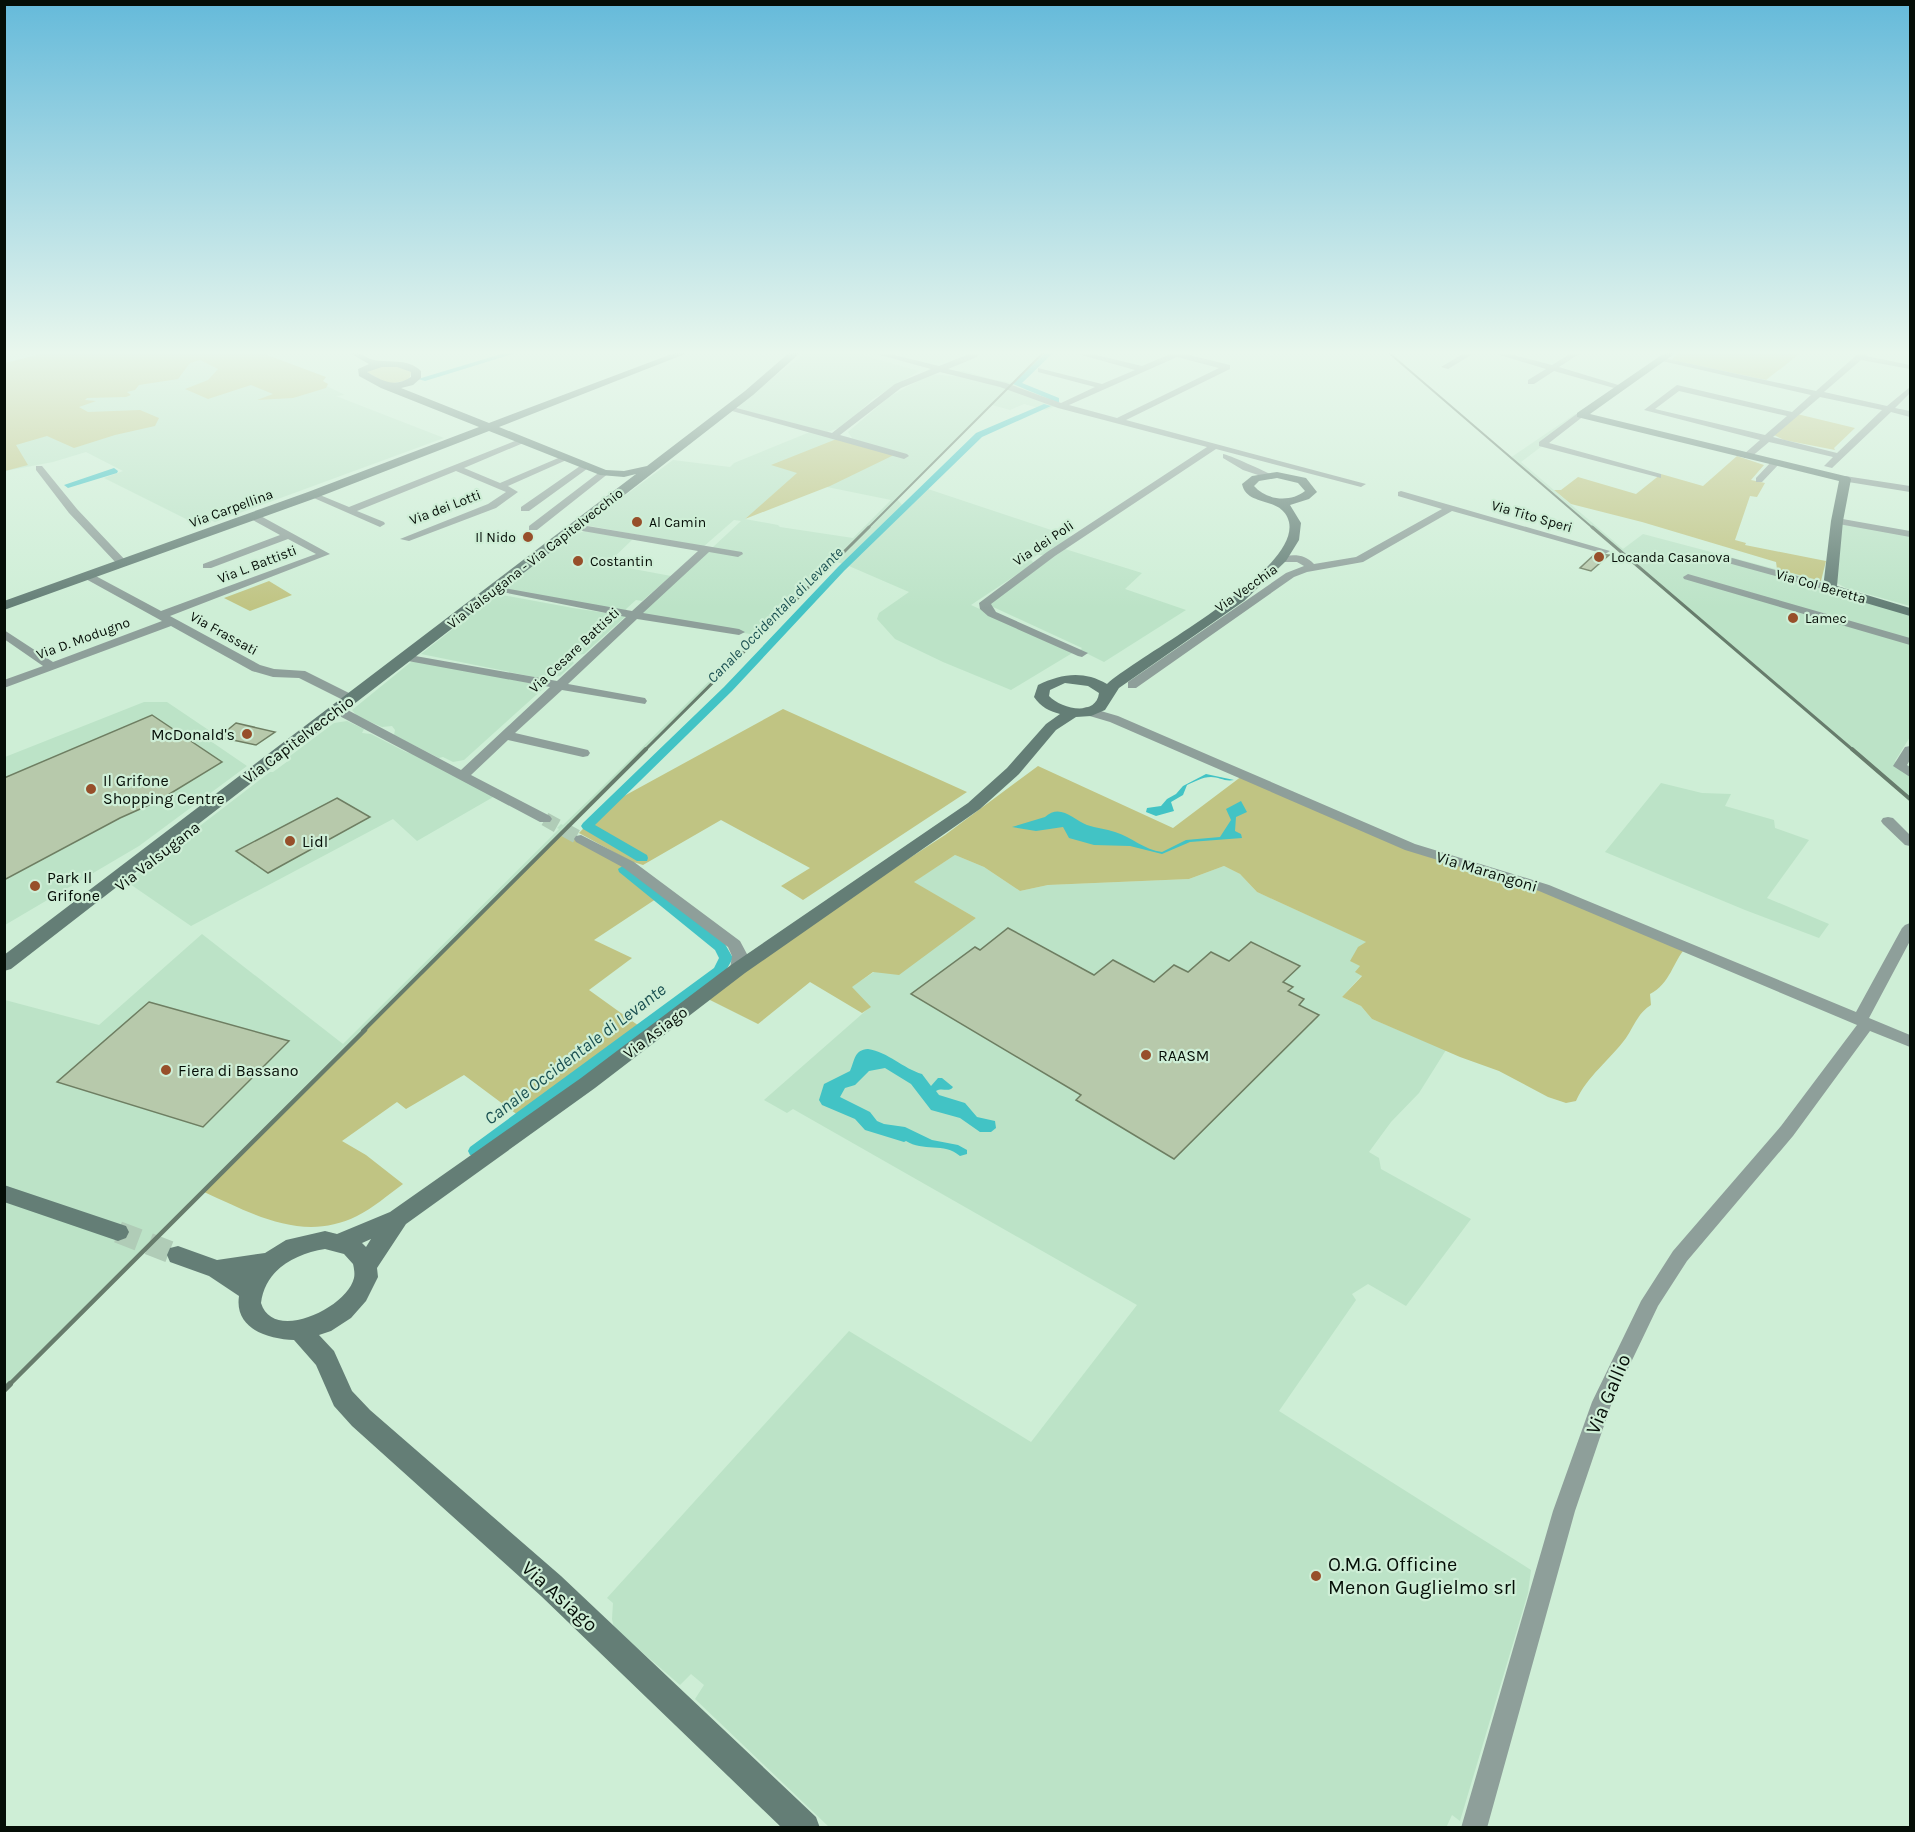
<svg xmlns="http://www.w3.org/2000/svg" width="1915" height="1832" viewBox="0 0 1915 1832" font-family="Karla,sans-serif">
<style>
.built{fill:#bce3c7}
.green{fill:#c0c483}
.water{fill:#42c3c5}
.lines{fill:none;stroke-linecap:round;stroke-linejoin:round}
.canal{fill:#42c3c5;fill-rule:evenodd}
.building{fill:#b7c9ab;stroke:#6e7e62;stroke-width:1.5}
.street-tunnel{stroke:#b0ccb7;stroke-width:14;stroke-dasharray:14 8;stroke-linecap:butt}
.secondary-tunnel{stroke:#b0ccb7;stroke-width:22;stroke-dasharray:22 11;stroke-linecap:butt}
.street{fill:#8e9f9a;fill-rule:evenodd}
.secondary{fill:#647e76;fill-rule:evenodd}
.rail-far4{stroke:#677c6c;stroke-width:2}
.rail-far3{stroke:#677c6c;stroke-width:3}
.rail-far2{stroke:#677c6c;stroke-width:4}
.rail-far1{stroke:#677c6c;stroke-width:4.5}
.rail{stroke:#677c6c;stroke-width:6}
.poi-dot{fill:#974f2a;stroke:#ceeed6;stroke-width:2}
.labels{text-anchor:middle;stroke-width:4.5;stroke-linejoin:round;paint-order:stroke}
.far-street-label{font-size:14px;fill:#050e07;stroke:#ceeed6}
.far-poi-label{font-size:14px;fill:#050e07;stroke:#ceeed6;text-anchor:start}
.far-water-label{font-size:15px;font-style:italic;fill:#1a5051;stroke:#ceeed6}
.poi-label{font-size:16px;fill:#050e07;stroke:#ceeed6;text-anchor:start}
.street-label{font-size:16px;fill:#050e07;stroke:#ceeed6}
.water-label{font-size:18px;font-style:italic;fill:#1a5051;stroke:#ceeed6}
.near-street-label{font-size:20px;fill:#050e07;stroke:#ceeed6}
.near-poi-label{font-size:20px;fill:#050e07;stroke:#ceeed6;text-anchor:start}
</style>
<rect width="100%" height="100%" fill="#ceeed6"/>
<path class="built" d="M 49,352 L 258,352 L 345,395 L 336,396 L 444,438 L 215,522 L 210,520 L 196,524 L 104,478 L 123,471 L 86,452 L 53,462 L 5,471 L 5,363 Z
M 826,352 L 851,352 L 919,371 L 873,399 L 843,427 L 827,432 L 739,409 L 738,406 L 776,375 L 805,354 Z
M 953,371 L 964,371 L 991,379 L 1020,384 L 1056,406 L 1046,410 L 1024,404 L 1010,410 L 992,405 L 897,499 L 904,507 L 898,513 L 845,565 L 835,561 L 569,827 L 573,830 L 569,834 L 564,831 L 528,868 L 5,1391 L 5,1000 L 99,1025 L 202,934 L 343,1044 L 559,829 L 557,828 L 561,824 L 563,825 L 591,798 L 756,635 L 643,617 L 641,614 L 741,521 L 734,520 L 703,547 L 585,525 L 673,460 L 730,467 L 734,463 L 810,432 L 839,438 L 745,519 L 778,525 L 780,527 L 853,538 L 891,500 L 827,487 L 852,438 L 848,432 L 889,397 L 930,374 L 963,377 Z
M 1575,414 L 1582,416 L 1521,462 L 1623,549 L 1643,534 L 1821,581 L 1818,587 L 1910,612 L 1910,737 L 1895,761 L 1910,774 L 1910,801 L 1510,458 Z
M 928,489 L 1072,537 L 1045,555 L 1037,555 L 1031,560 L 1034,563 L 971,605 L 1074,652 L 1011,690 L 943,662 L 895,639 L 877,619 L 879,613 L 909,592 L 849,566 Z
M 1841,522 L 1910,532 L 1910,606 L 1846,588 L 1835,582 Z
M 585,531 L 633,539 L 607,564 L 671,576 L 642,601 L 636,600 L 626,609 L 627,611 L 504,589 L 572,535 Z
M 1065,549 L 1142,573 L 1125,589 L 1186,610 L 1104,662 L 1080,650 L 1082,648 L 991,606 L 991,602 Z
M 497,594 L 573,608 L 626,616 L 584,654 L 575,655 L 571,659 L 574,663 L 560,676 L 544,679 L 421,654 Z
M 417,660 L 544,686 L 545,687 L 464,760 L 453,762 L 443,757 L 439,758 L 394,735 L 395,730 L 392,726 L 382,727 L 375,724 L 357,716 L 352,710 L 411,662 Z
M 144,702 L 167,702 L 210,731 L 209,740 L 247,766 L 139,846 L 5,925 L 5,757 Z
M 347,721 L 364,729 L 362,733 L 371,734 L 406,752 L 417,755 L 495,796 L 417,841 L 393,819 L 191,926 L 127,882 L 270,772 L 273,772 L 288,761 L 286,759 L 334,723 Z
M 1661,783 L 1702,793 L 1731,794 L 1725,806 L 1774,820 L 1775,828 L 1809,840 L 1767,898 L 1829,924 L 1819,938 L 1745,910 L 1605,852 Z
M 955,855 L 984,867 L 1020,891 L 1048,885 L 1189,879 L 1224,866 L 1240,874 L 1257,892 L 1367,942 L 1351,961 L 1361,966 L 1362,975 L 1342,997 L 1361,1006 L 1372,1019 L 1446,1050 L 1419,1093 L 1391,1122 L 1369,1152 L 1379,1158 L 1381,1169 L 1471,1219 L 1406,1306 L 1368,1284 L 1352,1294 L 1356,1300 L 1279,1411 L 1531,1570 L 1528,1593 L 1460,1821 L 1452,1815 L 1446,1828 L 829,1827 L 695,1699 L 704,1685 L 691,1674 L 680,1685 L 614,1628 L 612,1619 L 613,1603 L 607,1598 L 849,1331 L 1031,1442 L 1137,1305 L 793,1109 L 787,1113 L 764,1100 L 870,1007 L 851,987 L 874,972 L 976,918 L 913,882 Z"/>
<path class="green" d="M 49,352 L 267,352 L 267,355 L 326,377 L 323,381 L 328,384 L 326,388 L 293,398 L 257,400 L 273,394 L 251,385 L 208,399 L 185,389 L 208,380 L 218,369 L 200,360 L 190,363 L 178,379 L 139,385 L 135,390 L 127,392 L 131,395 L 126,397 L 87,398 L 85,400 L 96,401 L 79,407 L 88,412 L 140,410 L 159,418 L 155,426 L 115,435 L 74,448 L 47,436 L 16,445 L 28,465 L 5,471 L 5,363 Z
M 1679,352 L 1802,352 L 1766,380 L 1672,360 Z
M 396,366 L 411,372 L 409,380 L 388,384 L 367,372 L 372,367 Z
M 1797,414 L 1855,428 L 1834,448 L 1835,450 L 1784,440 L 1774,435 Z
M 839,438 L 898,453 L 830,486 L 745,519 L 797,473 L 771,465 Z
M 1737,456 L 1764,465 L 1751,480 L 1765,483 L 1757,497 L 1750,496 L 1735,540 L 1746,543 L 1745,545 L 1826,561 L 1821,581 L 1777,569 L 1776,562 L 1642,522 L 1571,504 L 1554,490 L 1561,490 L 1578,477 L 1636,494 L 1661,474 L 1703,486 Z
M 269,581 L 292,595 L 250,611 L 224,598 Z
M 783,709 L 967,792 L 803,900 L 781,886 L 810,868 L 721,820 L 643,865 L 630,861 L 579,833 L 604,807 Z
M 1038,766 L 1173,828 L 1242,776 L 1341,821 L 1479,867 L 1686,947 C 1673,962 1670,984 1650,994 L 1651,1005 C 1638,1013 1634,1026 1626,1038 C 1610,1060 1587,1076 1576,1101 L 1566,1103 L 1548,1097 L 1499,1071 L 1460,1057 L 1372,1019 L 1361,1006 L 1342,997 L 1362,976 L 1355,972 L 1360,966 L 1350,961 L 1358,947 L 1366,942 L 1257,892 L 1240,874 L 1224,866 L 1189,879 L 1048,885 L 1020,891 L 984,867 L 955,855 L 914,882 L 976,918 L 899,975 L 873,972 L 852,987 L 871,1007 L 862,1013 L 810,982 L 758,1024 L 704,997 L 785,939 L 945,835 Z
M 565,831 L 599,849 L 665,893 L 594,940 L 632,958 L 589,990 L 646,1031 L 526,1121 L 464,1075 L 406,1109 L 397,1102 L 342,1141 L 366,1155 L 403,1184 C 388,1195 373,1208 357,1216 C 303,1243 253,1214 204,1192 Z"/>
<path class="water" d="M 1206,774 L 1234,780 C 1225,782 1219,777 1211,777 C 1202,777 1194,782 1187,785 L 1183,795 L 1171,802 L 1174,811 L 1156,816 L 1146,812 L 1147,808 L 1161,806 L 1167,799 L 1176,794 L 1183,786 Z
M 1241,801 L 1247,812 L 1236,817 L 1235,831 L 1241,834 L 1242,838 L 1190,842 L 1162,854 L 1130,846 L 1094,845 L 1069,838 L 1063,827 L 1036,831 L 1012,827 L 1045,817 C 1060,803 1073,819 1087,825 C 1096,828 1106,829 1115,832 C 1132,837 1144,850 1162,852 L 1186,840 L 1220,837 L 1231,820 L 1226,809 Z
M 868,1049 C 888,1052 904,1069 922,1074 L 931,1086 L 938,1078 L 942,1078 L 953,1087 C 949,1093 942,1087 936,1091 L 939,1095 L 965,1103 L 977,1117 L 995,1121 L 996,1128 L 991,1132 L 980,1132 L 960,1118 L 931,1110 L 911,1084 L 885,1068 L 869,1071 L 855,1085 L 845,1088 L 840,1097 L 870,1112 L 877,1121 L 884,1124 L 905,1127 L 932,1140 L 958,1145 L 967,1150 L 967,1154 L 960,1156 C 944,1142 923,1152 906,1141 L 904,1142 L 865,1130 L 855,1119 L 822,1105 L 819,1100 L 824,1084 L 850,1071 C 855,1060 854,1050 868,1049 Z"/>
<g class="lines">
<path class="canal" d="M 508,352 L 519,352 L 425,381 L 418,379 Z
M 1046,352 L 1054,352 L 1022,383 L 1059,398 L 1059,402 L 1056,402 L 1013,384 Z
M 1044,404 L 1051,406 L 982,437 L 844,571 L 732,691 L 595,825 L 647,855 L 648,858 L 647,861 L 637,861 L 583,829 L 581,826 L 583,823 L 724,687 L 838,567 L 976,433 Z
M 114,468 L 118,471 L 117,473 L 68,488 L 64,485 Z
M 624,865 L 629,866 L 725,944 L 733,958 L 724,974 L 482,1155 L 476,1157 L 470,1155 L 468,1151 L 470,1147 L 714,968 L 719,958 L 715,950 L 619,872 L 618,869 Z"/>
</g>
<path class="building" d="M 1595,554 L 1609,555 L 1591,571 L 1580,568 Z
M 152,715 L 222,762 L 158,801 L 120,818 L 4,880 L 4,778 Z
M 236,723 L 275,732 L 256,745 L 219,737 Z
M 337,798 L 370,817 L 268,873 L 236,851 Z
M 1008,928 L 1094,975 L 1113,960 L 1154,982 L 1174,965 L 1188,972 L 1211,952 L 1229,961 L 1251,942 L 1300,966 L 1283,982 L 1293,987 L 1288,991 L 1304,999 L 1299,1005 L 1319,1015 L 1174,1159 L 1076,1100 L 1081,1095 L 911,994 L 975,947 L 980,950 Z
M 149,1002 L 289,1041 L 203,1127 L 57,1082 Z"/>
<g class="lines">
<path class="street-tunnel" d="M 545,819 L 581,839"/>
<path class="secondary-tunnel" d="M 118,1232 L 178,1255"/>
<path class="street" d="M 869,352 L 882,352 L 939,366 L 967,355 L 964,352 L 974,352 L 978,355 L 977,357 L 948,369 L 1006,383 L 1061,403 L 1095,387 L 1038,372 L 1038,368 L 1102,384 L 1135,370 L 1071,352 L 1084,352 L 1142,366 L 1168,355 L 1164,352 L 1177,352 L 1230,365 L 1230,369 L 1126,420 L 1366,484 L 1361,487 L 1216,449 L 1055,556 L 991,604 L 996,612 L 1088,653 L 1082,657 L 1078,656 L 988,616 L 980,609 L 979,603 L 1047,552 L 1207,447 L 1058,408 L 1000,387 L 940,372 L 901,388 L 840,435 L 907,454 L 909,456 L 904,459 L 725,409 L 729,406 L 832,433 L 895,384 L 931,369 ZM 1177,357 L 1219,368 L 1117,418 L 1069,405 Z
M 1466,352 L 1476,352 L 1448,369 L 1441,367 Z
M 1490,352 L 1502,352 L 1552,365 L 1573,352 L 1582,352 L 1559,367 L 1625,387 L 1621,390 L 1554,371 L 1534,384 L 1528,384 L 1528,380 L 1546,369 Z
M 1860,352 L 1869,352 L 1866,356 L 1910,365 L 1910,369 L 1861,360 L 1824,392 L 1887,406 L 1910,387 L 1910,393 L 1895,408 L 1910,411 L 1910,417 L 1891,412 L 1832,468 L 1824,466 L 1833,457 L 1769,442 L 1750,458 L 1744,458 L 1744,454 L 1760,440 L 1644,410 L 1677,385 L 1792,412 L 1811,395 L 1662,361 L 1659,361 L 1659,357 L 1816,391 ZM 1679,391 L 1787,416 L 1765,435 L 1655,409 ZM 1820,397 L 1882,410 L 1837,453 L 1773,437 Z
M 1578,413 L 1585,415 L 1549,443 L 1661,474 L 1661,478 L 1539,446 L 1539,442 Z
M 520,439 L 528,441 L 464,468 L 500,483 L 563,456 L 571,458 L 508,486 L 518,492 L 496,508 L 409,541 L 400,539 L 488,504 L 506,492 L 456,471 L 357,511 L 384,522 L 385,524 L 380,527 L 307,495 L 315,493 L 349,507 Z
M 1223,454 C 1227,454 1267,472 1272,475 L 1267,478 L 1243,470 L 1223,458 Z
M 1772,461 L 1780,463 L 1762,482 L 1756,482 L 1756,478 Z
M 583,464 L 591,466 L 529,511 L 521,511 L 521,507 Z
M 36,466 L 42,466 L 77,509 L 127,562 L 127,566 L 119,566 L 69,513 L 36,470 Z
M 601,471 L 609,473 L 537,530 L 529,530 L 529,526 Z
M 1845,476 L 1910,486 L 1910,492 L 1842,481 L 1842,477 Z
M 1401,491 L 1610,551 L 1605,554 L 1601,553 L 1452,511 L 1363,562 L 1307,572 L 1294,577 L 1136,688 L 1128,688 L 1128,682 L 1286,573 L 1304,566 L 1297,562 L 1277,562 L 1277,558 C 1291,554 1304,553 1314,564 L 1356,557 L 1442,509 L 1398,496 L 1398,492 Z
M 249,514 L 257,514 L 330,554 L 170,616 L 260,665 L 274,669 L 305,671 L 355,696 L 357,699 L 355,702 L 347,702 L 299,678 L 273,677 L 252,671 L 171,626 L 4,688 L 4,680 L 43,666 L 4,639 L 4,630 L 53,662 L 162,621 L 84,578 L 84,574 L 92,574 L 161,611 L 316,554 L 288,539 L 211,568 L 203,568 L 203,564 L 280,535 L 249,518 Z
M 1837,518 L 1910,531 L 1910,537 L 1833,523 L 1832,521 Z
M 575,524 L 742,552 L 743,554 L 738,557 L 709,552 L 643,613 L 739,629 L 745,632 L 739,635 L 637,619 L 568,684 L 645,698 L 647,701 L 645,704 L 562,690 L 515,733 L 588,750 L 590,753 L 588,756 L 583,757 L 508,740 L 471,775 L 550,816 L 552,819 L 550,822 L 540,822 L 332,712 L 330,709 L 332,706 L 340,706 L 461,770 L 550,687 L 408,661 L 404,660 L 404,654 L 557,681 L 626,617 L 497,591 L 491,588 L 493,586 L 632,611 L 698,551 L 571,529 L 571,525 Z
M 1732,558 L 1834,586 L 1836,588 L 1830,591 L 1728,563 L 1728,559 Z
M 1688,574 L 1910,638 L 1910,645 L 1684,579 L 1683,577 Z
M 1087,707 L 1118,716 L 1415,844 L 1549,885 L 1856,1012 L 1902,928 L 1905,925 L 1910,923 L 1910,941 L 1869,1018 L 1910,1035 L 1910,1047 L 1870,1031 L 1793,1136 L 1687,1261 L 1658,1306 L 1612,1402 L 1575,1511 L 1487,1828 L 1461,1828 L 1553,1511 L 1592,1402 L 1641,1301 L 1673,1251 L 1781,1126 L 1857,1025 L 1539,891 L 1405,850 L 1110,722 L 1083,714 L 1081,711 L 1083,708 Z
M 1910,746 L 1910,760 L 1907,765 L 1910,767 L 1910,777 L 1893,766 L 1905,747 Z
M 1888,817 L 1893,818 L 1910,835 L 1910,846 L 1905,845 L 1883,824 L 1881,821 L 1883,818 Z
M 581,835 L 634,862 L 740,941 L 748,956 L 744,973 L 732,973 L 730,969 L 732,956 L 728,947 L 624,868 L 576,842 L 574,839 L 576,836 Z"/>
<path class="secondary" d="M 348,352 C 358,351 361,355 370,359 C 387,364 407,357 421,371 L 421,378 L 413,385 L 401,388 L 489,423 L 677,352 L 690,352 L 499,427 L 606,470 L 624,471 L 647,466 L 745,391 L 790,352 L 801,352 L 753,395 C 506,588 258,777 11,969 L 4,971 L 4,955 L 636,474 L 624,477 L 600,475 L 489,431 L 316,498 L 4,610 L 4,601 L 308,492 L 479,427 L 381,388 L 359,376 L 358,369 L 369,364 ZM 382,367 L 397,367 L 411,372 L 411,377 C 395,388 382,381 367,372 Z
M 1666,352 L 1677,352 L 1590,414 L 1849,477 L 1851,479 L 1843,521 L 1837,586 L 1910,608 L 1910,616 L 1825,591 L 1823,588 L 1831,521 L 1839,481 L 1577,417 L 1577,413 Z
M 1277,472 L 1306,478 L 1317,492 L 1309,499 L 1290,505 L 1301,523 L 1299,540 L 1286,561 L 1244,601 L 1119,688 L 1105,710 L 1091,716 L 1076,717 L 1056,730 L 1019,774 L 980,809 L 745,973 L 595,1088 L 406,1224 L 377,1268 L 378,1277 L 366,1301 L 351,1318 L 331,1331 L 319,1335 L 334,1351 L 352,1391 L 370,1410 L 561,1576 L 816,1817 L 820,1828 L 782,1828 L 541,1596 L 352,1426 L 334,1406 L 316,1365 L 294,1340 C 268,1339 234,1329 239,1296 L 209,1276 L 170,1262 L 167,1255 L 170,1248 L 178,1246 L 217,1260 L 265,1253 L 286,1240 L 325,1231 L 337,1234 L 390,1212 L 581,1078 L 731,965 L 968,803 L 1007,768 L 1046,724 L 1060,714 C 1049,711 1041,707 1034,697 L 1038,685 C 1061,674 1083,670 1107,684 C 1140,654 1300,572 1289,522 C 1282,495 1247,508 1242,484 L 1252,476 ZM 1277,478 L 1298,483 L 1305,491 C 1290,503 1266,500 1254,486 L 1259,481 ZM 1065,683 L 1088,686 L 1099,693 C 1096,717 1061,709 1049,696 L 1050,690 ZM 371,1239 L 366,1247 L 362,1243 ZM 325,1249 L 344,1254 L 353,1264 C 354,1268 355,1274 354,1278 C 347,1308 273,1343 261,1303 C 265,1270 294,1254 325,1249 Z
M 4,1185 L 126,1226 L 129,1232 L 126,1238 L 118,1241 L 4,1202 Z"/>
<path class="rail-far4" d="M 1388,352 L 1594,529
M 867,529 L 1044,352"/>
<path class="rail-far3" d="M 1592,527 L 1854,751
M 644,751 L 869,527"/>
<path class="rail-far2" d="M 1852,749 L 1910,799
M 363,1031 L 646,749"/>
<path class="rail-far1" d="M 8,1386 L 365,1030"/>
<path class="rail" d="M 4,1390 L 10,1384"/>
</g>
<linearGradient id="sky" x2="0" y2="1"><stop stop-color="#65bada"/><stop offset="0.58" stop-color="#e9f7ed"/><stop offset="1" stop-color="#e9f7ed" stop-opacity="0"/></linearGradient>
<rect width="1915" height="608" fill="url(#sky)"/>
<g class="poi-dot">
<circle cx="637" cy="522" r="6"/>
<circle cx="528" cy="537" r="6"/>
<circle cx="1599" cy="557" r="6"/>
<circle cx="578" cy="561" r="6"/>
<circle cx="1793" cy="618" r="6"/>
<circle cx="247" cy="734" r="6"/>
<circle cx="91" cy="789" r="6"/>
<circle cx="290" cy="841" r="6"/>
<circle cx="35" cy="886" r="6"/>
<circle cx="1146" cy="1055" r="6"/>
<circle cx="166" cy="1070" r="6"/>
<circle cx="1316" cy="1576" r="6"/>
</g>
<g class="labels">
<g class="far-street-label">
<text transform="translate(445 507) rotate(-21)" y="5">Via dei Lotti</text>
<text transform="translate(231 508) rotate(-20)" y="5">Via Carpellina</text>
<text transform="translate(1532 516) rotate(16)" y="5">Via Tito Speri</text>
<text transform="translate(1043 543) rotate(-34)" y="5">Via dei Poli</text>
<text transform="translate(535 558) rotate(-38)" y="5">Via Valsugana - Via Capitelvecchio</text>
<text transform="translate(257 564) rotate(-21)" y="5">Via L. Battisti</text>
<text transform="translate(1821 586) rotate(16)" y="5">Via Col Beretta</text>
<text transform="translate(1246 588) rotate(-35)" y="5">Via Vecchia</text>
<text transform="translate(224 633) rotate(29)" y="5">Via Frassati</text>
<text transform="translate(83 638) rotate(-20)" y="5">Via D. Modugno</text>
<text transform="translate(574 650) rotate(-43)" y="5">Via Cesare Battisti</text>
</g>
<g class="far-poi-label">
<text x="649" y="527">Al Camin</text>
<text x="516" y="542" text-anchor="end">Il Nido</text>
<text x="1611" y="562">Locanda Casanova</text>
<text x="590" y="566">Costantin</text>
<text x="1805" y="623">Lamec</text>
</g>
<g class="far-water-label">
<text transform="translate(775 615) rotate(-45)" y="5">Canale Occidentale di Levante</text>
</g>
<g class="poi-label">
<text x="235" y="740" text-anchor="end">McDonald's</text>
<text x="103" y="786">Il Grifone<tspan x="103" dy="18">Shopping Centre</tspan></text>
<text x="302" y="847">Lidl</text>
<text x="47" y="883">Park Il<tspan x="47" dy="18">Grifone</tspan></text>
<text x="1158" y="1061">RAASM</text>
<text x="178" y="1076">Fiera di Bassano</text>
</g>
<g class="street-label">
<text transform="translate(298 739) rotate(-37)" y="6">Via Capitelvecchio</text>
<text transform="translate(157 856) rotate(-38)" y="6">Via Valsugana</text>
<text transform="translate(1487 871) rotate(17)" y="6">Via Marangoni</text>
<text transform="translate(655 1032) rotate(-37)" y="6">Via Asiago</text>
</g>
<g class="water-label">
<text transform="translate(575 1054) rotate(-37)" y="6">Canale Occidentale di Levante</text>
</g>
<g class="near-street-label">
<text transform="translate(1608 1394) rotate(-67)" y="7">Via Gallio</text>
<text transform="translate(560 1596) rotate(42)" y="7">Via Asiago</text>
</g>
<g class="near-poi-label">
<text x="1328" y="1571">O.M.G. Officine<tspan x="1328" dy="23">Menon Guglielmo srl</tspan></text>
</g>
</g>
<rect width="1915" height="1832" fill="none" stroke="#050e07" stroke-width="12"/>
</svg>
